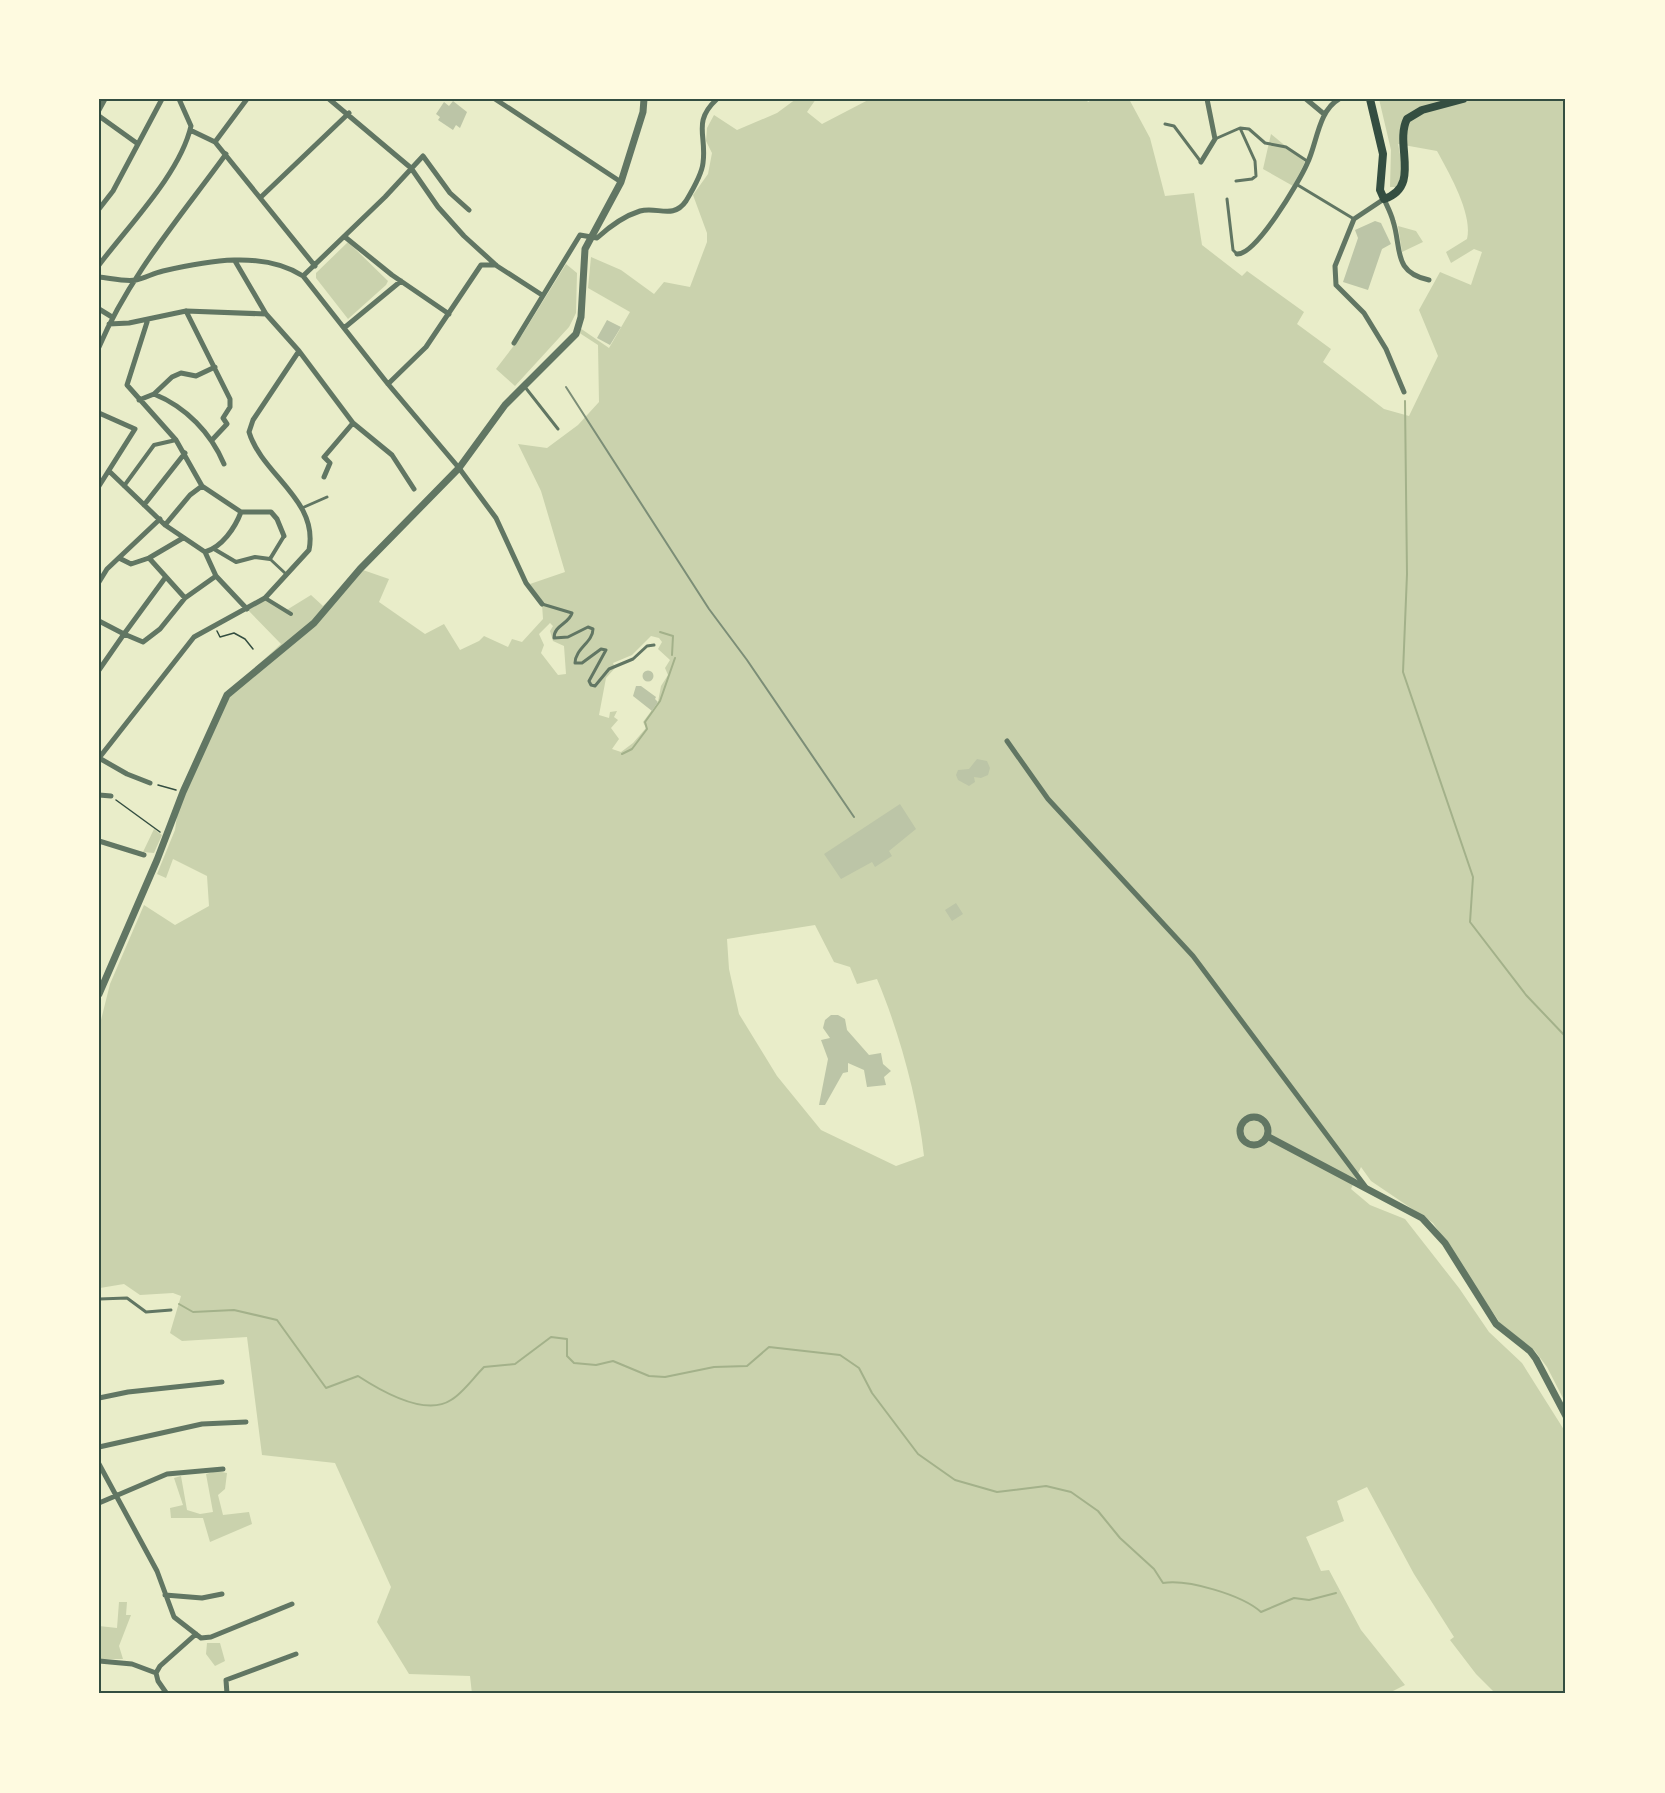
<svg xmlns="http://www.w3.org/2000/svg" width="1665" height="1793" viewBox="0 0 1665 1793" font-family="'Alegreya Sans',sans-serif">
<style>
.green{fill:#cad2ad;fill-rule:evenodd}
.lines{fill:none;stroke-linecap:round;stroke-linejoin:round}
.stream{stroke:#a3b18a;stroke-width:2}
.building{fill:#bcc5a7}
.path{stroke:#344e41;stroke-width:1.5}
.service{stroke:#617663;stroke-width:3}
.pedestrian{stroke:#617663;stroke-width:4}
.minor{stroke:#617663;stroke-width:5}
.tertiary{stroke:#617663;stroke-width:7}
.secondary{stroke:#344e41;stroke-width:8}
.rail{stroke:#7c8e77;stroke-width:2}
.neatline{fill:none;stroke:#344e41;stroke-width:2}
</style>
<rect width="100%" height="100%" fill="#e9edc9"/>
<path class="green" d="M 796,99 L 816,99 L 807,112 L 822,124 L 870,99 L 1086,99 L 1088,102 L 1094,99 L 1129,99 L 1150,138 L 1165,196 L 1194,193 L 1202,245 L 1242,276 L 1247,271 L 1304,312 L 1297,324 L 1331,349 L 1323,362 L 1384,409 L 1409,416 L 1438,356 L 1419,310 L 1440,272 L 1471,285 L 1482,252 L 1474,249 L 1451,263 L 1446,252 L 1467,239 C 1473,214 1449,173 1437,151 L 1398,144 C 1401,159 1405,174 1396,187 L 1390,187 L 1391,150 L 1379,99 L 1566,99 L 1566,1404 L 1547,1367 L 1535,1351 L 1500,1323 L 1433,1223 L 1371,1181 L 1361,1167 L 1351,1189 L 1370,1205 L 1405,1219 L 1459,1288 L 1489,1332 L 1522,1363 L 1566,1433 L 1566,1694 L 1496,1694 L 1476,1674 L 1450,1640 L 1454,1637 L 1414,1574 L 1367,1487 L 1337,1501 L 1344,1521 L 1306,1537 L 1321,1571 L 1329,1570 L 1361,1630 L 1405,1685 L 1393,1691 L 1394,1694 L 472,1694 L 470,1676 L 409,1674 L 377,1622 L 391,1587 L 335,1463 L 262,1455 L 247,1337 L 182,1341 L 170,1333 L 181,1296 L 173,1293 L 140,1295 L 124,1284 L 100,1288 L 99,1028 L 110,984 L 144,905 L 175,925 L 209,906 L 207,876 L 173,859 L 166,878 L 157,874 L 175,830 L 181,788 L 229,691 L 281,644 L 247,609 L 265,598 L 285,611 L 311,595 L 323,606 L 360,569 L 389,579 L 379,602 L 425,634 L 444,624 L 460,650 L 479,641 L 484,636 L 508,647 L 512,639 L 522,642 L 543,619 L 542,604 L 530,584 L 565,572 L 541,491 L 518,444 L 547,448 L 578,425 L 599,402 L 598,345 L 578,332 L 580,328 L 609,348 L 630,312 L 588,288 L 591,257 L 621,270 L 654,294 L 664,282 L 690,287 L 707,242 L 707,233 L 693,195 L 708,174 L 712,153 L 706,141 L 707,128 L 714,115 L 737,130 L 777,113 ZM 550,623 L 553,626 L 550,631 L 553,641 L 564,646 L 566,674 L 558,675 L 541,653 L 544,645 L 539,634 ZM 651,636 L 659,638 L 662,642 L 658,649 L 670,660 L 665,668 L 668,675 L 661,686 L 658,702 L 643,722 L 646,728 L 633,743 L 621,752 L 612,749 L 619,739 L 611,728 L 618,720 L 614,717 L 617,711 L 610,712 L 609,718 L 599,715 L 606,678 L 615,668 L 613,663 L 632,655 ZM 815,925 L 834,962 L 850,967 L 857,984 L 877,979 C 899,1031 918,1100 924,1156 L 896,1166 L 821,1130 L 777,1076 L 739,1014 L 729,969 L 727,939 Z
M 1271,134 L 1305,162 L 1293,186 L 1263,169 Z
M 1398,226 L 1416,231 L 1423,242 L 1402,252 Z
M 348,242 L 388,281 L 386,285 L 348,319 L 316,278 L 316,273 Z
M 566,264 L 577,273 L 576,313 L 569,327 L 515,386 L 496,369 L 522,335 Z
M 154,829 L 162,835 L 154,853 L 143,852 Z
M 216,1471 L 227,1473 L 225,1489 L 218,1495 L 223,1515 L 249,1512 L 252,1524 L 210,1542 L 203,1518 L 171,1518 L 170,1508 L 183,1505 L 174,1478 L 181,1476 L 187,1510 L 200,1514 L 213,1512 L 206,1474 Z
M 119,1602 L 127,1602 L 126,1615 L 131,1615 L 119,1646 L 123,1659 L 99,1659 L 99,1626 L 117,1628 Z
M 207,1643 L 220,1643 L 225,1661 L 215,1666 L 206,1654 Z"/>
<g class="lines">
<path class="stream" d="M 1405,401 L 1407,574 L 1403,672 L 1473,877 L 1470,922 L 1526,995 L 1566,1037
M 660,632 L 673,636 L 672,655
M 622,754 L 632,749 L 647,729 L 645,722 L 660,701 L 675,658
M 179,1304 L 193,1312 L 234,1310 L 277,1320 L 326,1388 L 358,1376 C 381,1391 425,1417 451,1400 C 463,1393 474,1377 484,1367 L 515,1364 L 551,1337 L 567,1339 L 567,1356 L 574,1363 L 596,1365 L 613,1361 L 649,1376 L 665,1377 L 714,1367 L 747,1366 L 769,1347 L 840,1355 L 859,1368 L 872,1393 L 918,1454 L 955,1480 L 997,1492 L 1046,1486 L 1071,1492 L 1098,1511 L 1120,1538 L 1154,1569 L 1163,1583 C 1188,1579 1242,1595 1261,1612 L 1294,1598 L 1309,1600 L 1336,1593"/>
</g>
<path class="building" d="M 453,101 L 467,112 L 460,128 L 456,125 L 453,130 L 438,120 L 440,117 L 436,114 L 444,102 L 449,106 Z
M 1375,221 L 1381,223 L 1391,244 L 1382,249 L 1368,290 L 1343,282 L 1358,238 L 1355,230 Z
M 607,320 L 621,327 L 610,345 L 597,338 Z
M642.5 676a5.5 5.5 0 1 1 11 0a5.5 5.5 0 1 1-11 0Z
M 636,686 L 641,686 L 656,697 L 655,699 L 658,702 L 652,711 L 633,696 Z
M 977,759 L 987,761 L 990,768 L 988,775 L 981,778 L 974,777 L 975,782 L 969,786 L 958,780 L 956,775 L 958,770 L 969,769 Z
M 900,804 L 916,829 L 889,851 L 892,856 L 875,867 L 872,862 L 841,879 L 824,854 Z
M 956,903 L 963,914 L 952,921 L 945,910 Z
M 831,1015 L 838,1015 L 845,1019 L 847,1030 L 869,1055 L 881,1053 L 883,1064 L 891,1071 L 884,1077 L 886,1085 L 867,1087 L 864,1070 L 848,1063 L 848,1072 L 843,1073 L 825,1105 L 819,1105 L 828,1059 L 821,1040 L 830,1038 L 823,1028 L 825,1020 Z"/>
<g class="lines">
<path class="path" d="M 217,631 L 220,637 L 234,633 L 245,639 L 253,649
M 158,785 L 176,790
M 116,800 L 160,832"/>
<path class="service" d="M 1165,124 L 1174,126 L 1201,162
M 1215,139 L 1240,128 L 1249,129 L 1265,143 L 1286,147 L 1307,161
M 1236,181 L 1252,179 L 1256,176 L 1255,161 L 1240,128
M 1296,184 L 1354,219
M 1227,199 L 1233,250 L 1237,254
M 525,387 L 558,429
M 302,508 L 327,497
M 270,559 L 286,574
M 542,604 L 572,613 C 569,624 554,625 554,638 L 568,637 L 588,627 L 593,629 C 593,642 575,649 575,663 L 582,663 L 601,649 L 606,650 L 589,681 L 591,685 L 595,686 L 609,669 L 633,659 L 647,646 L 654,645
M 99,1299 L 127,1298 L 146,1312 L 171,1310"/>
<path class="pedestrian" d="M 124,486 L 154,445 L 176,440
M 214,549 L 236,562 L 255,557 L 270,559 L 284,536
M 265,598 L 291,614"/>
<path class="minor" d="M 329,99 L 411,168 L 438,207 L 464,236 L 497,266 L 542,295
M 495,99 L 621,182
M 1306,99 L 1324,114
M 99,110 L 105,99
M 99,116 L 138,144
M 190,130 L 215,142 L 315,266
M 215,142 L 247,99
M 1201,162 L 1215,139 L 1207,99
M 261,197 L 349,113
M 99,209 L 113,191 L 162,99
M 345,237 L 392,275 L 449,314
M 1237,254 C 1256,255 1299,182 1307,164 C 1317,144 1318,111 1339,99
M 235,261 L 266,314
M 99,265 C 128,226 180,174 191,126 L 179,99
M 303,276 L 385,197 L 423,156 L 450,193 L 469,210
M 99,277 C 110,278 125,282 136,280 C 145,278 154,273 163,271 C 206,261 263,250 303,276 L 388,384 L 459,468 L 496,518 L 526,583 L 542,604
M 99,309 L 112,317
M 186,311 L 230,399 L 230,407 L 223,418 L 227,424 L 212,440
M 148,319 L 127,385 L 176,440 L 202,486 L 241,512 L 271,512 L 277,519 L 284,536
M 109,324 L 129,323 L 186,311 L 266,314 L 299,351 L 353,423 L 392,455 L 414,489
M 344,328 L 401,281
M 514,343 L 580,235 L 597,238 C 609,227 624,216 640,211 C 657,206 673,220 686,201 C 692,191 702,174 703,163 C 707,135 692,122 717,99
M 99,347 C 129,276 181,216 226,154
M 388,384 L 426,347 L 481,265 L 496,265
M 1404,392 L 1386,349 L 1364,313 L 1336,285 L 1335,266 L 1354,219 L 1384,199 C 1387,206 1391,213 1393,221 C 1402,248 1392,272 1429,280
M 154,394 C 186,407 211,433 224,464
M 139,400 L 154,394 L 172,377 L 181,373 L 196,376 L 215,367
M 99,413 L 135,429 L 99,486
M 110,472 L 165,525 L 205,552
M 324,477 L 330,463 L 324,457 L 353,423
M 144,505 L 185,453
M 165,525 L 190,495 L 202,486
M 205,552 L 216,576 L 247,609
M 205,552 C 222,547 235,528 241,512
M 119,558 L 131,564 L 149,558 L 183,538
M 149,558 L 185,598
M 99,582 L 107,569 L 160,519
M 99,621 L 124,634 L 165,578
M 99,670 L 124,634 L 143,642 L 160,629 L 185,598 L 216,576
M 1007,741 L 1048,799 L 1193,956 L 1365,1186
M 99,758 L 194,637 L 265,598 L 309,550 C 319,500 262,475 249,432 L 253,420 L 299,351
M 99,758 L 127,774 L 150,783
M 99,795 L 111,796
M 99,841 L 144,855
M 99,1398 L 128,1392 L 222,1382
M 99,1447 L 202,1424 L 246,1422
M 99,1464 L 157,1571 L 174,1617 L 201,1638 L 211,1637 L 292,1604
M 99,1503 L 167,1474 L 223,1469
M 165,1595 L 202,1598 L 222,1594
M 99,1661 L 132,1664 L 156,1673
M 156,1673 L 160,1666 L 196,1634
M 156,1673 L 158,1681 L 167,1694
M 227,1694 L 226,1680 L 296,1654"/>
<path class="tertiary" d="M 99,994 L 157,860 L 183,792 L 227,695 L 314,623 L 360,569 L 459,468 L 505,405 L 576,334 L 581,317 L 585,249 L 621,182 L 643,112 L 644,99
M1240 1131a14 14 0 1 1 28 0a14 14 0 1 1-28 0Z
M 1267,1136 L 1422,1218 L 1445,1243 L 1496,1324 L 1530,1351 L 1536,1359 L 1566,1416"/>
<path class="secondary" d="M 1370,99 L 1383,154 L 1380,190 L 1384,199 C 1422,186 1394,145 1407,119 L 1422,110 L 1463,99"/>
<path class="rail" d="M 566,387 L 709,609 L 747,660 L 854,817"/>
</g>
<rect width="1665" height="1793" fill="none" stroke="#fefae0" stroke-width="201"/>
<rect x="100" y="100" width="1464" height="1592" class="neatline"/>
</svg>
